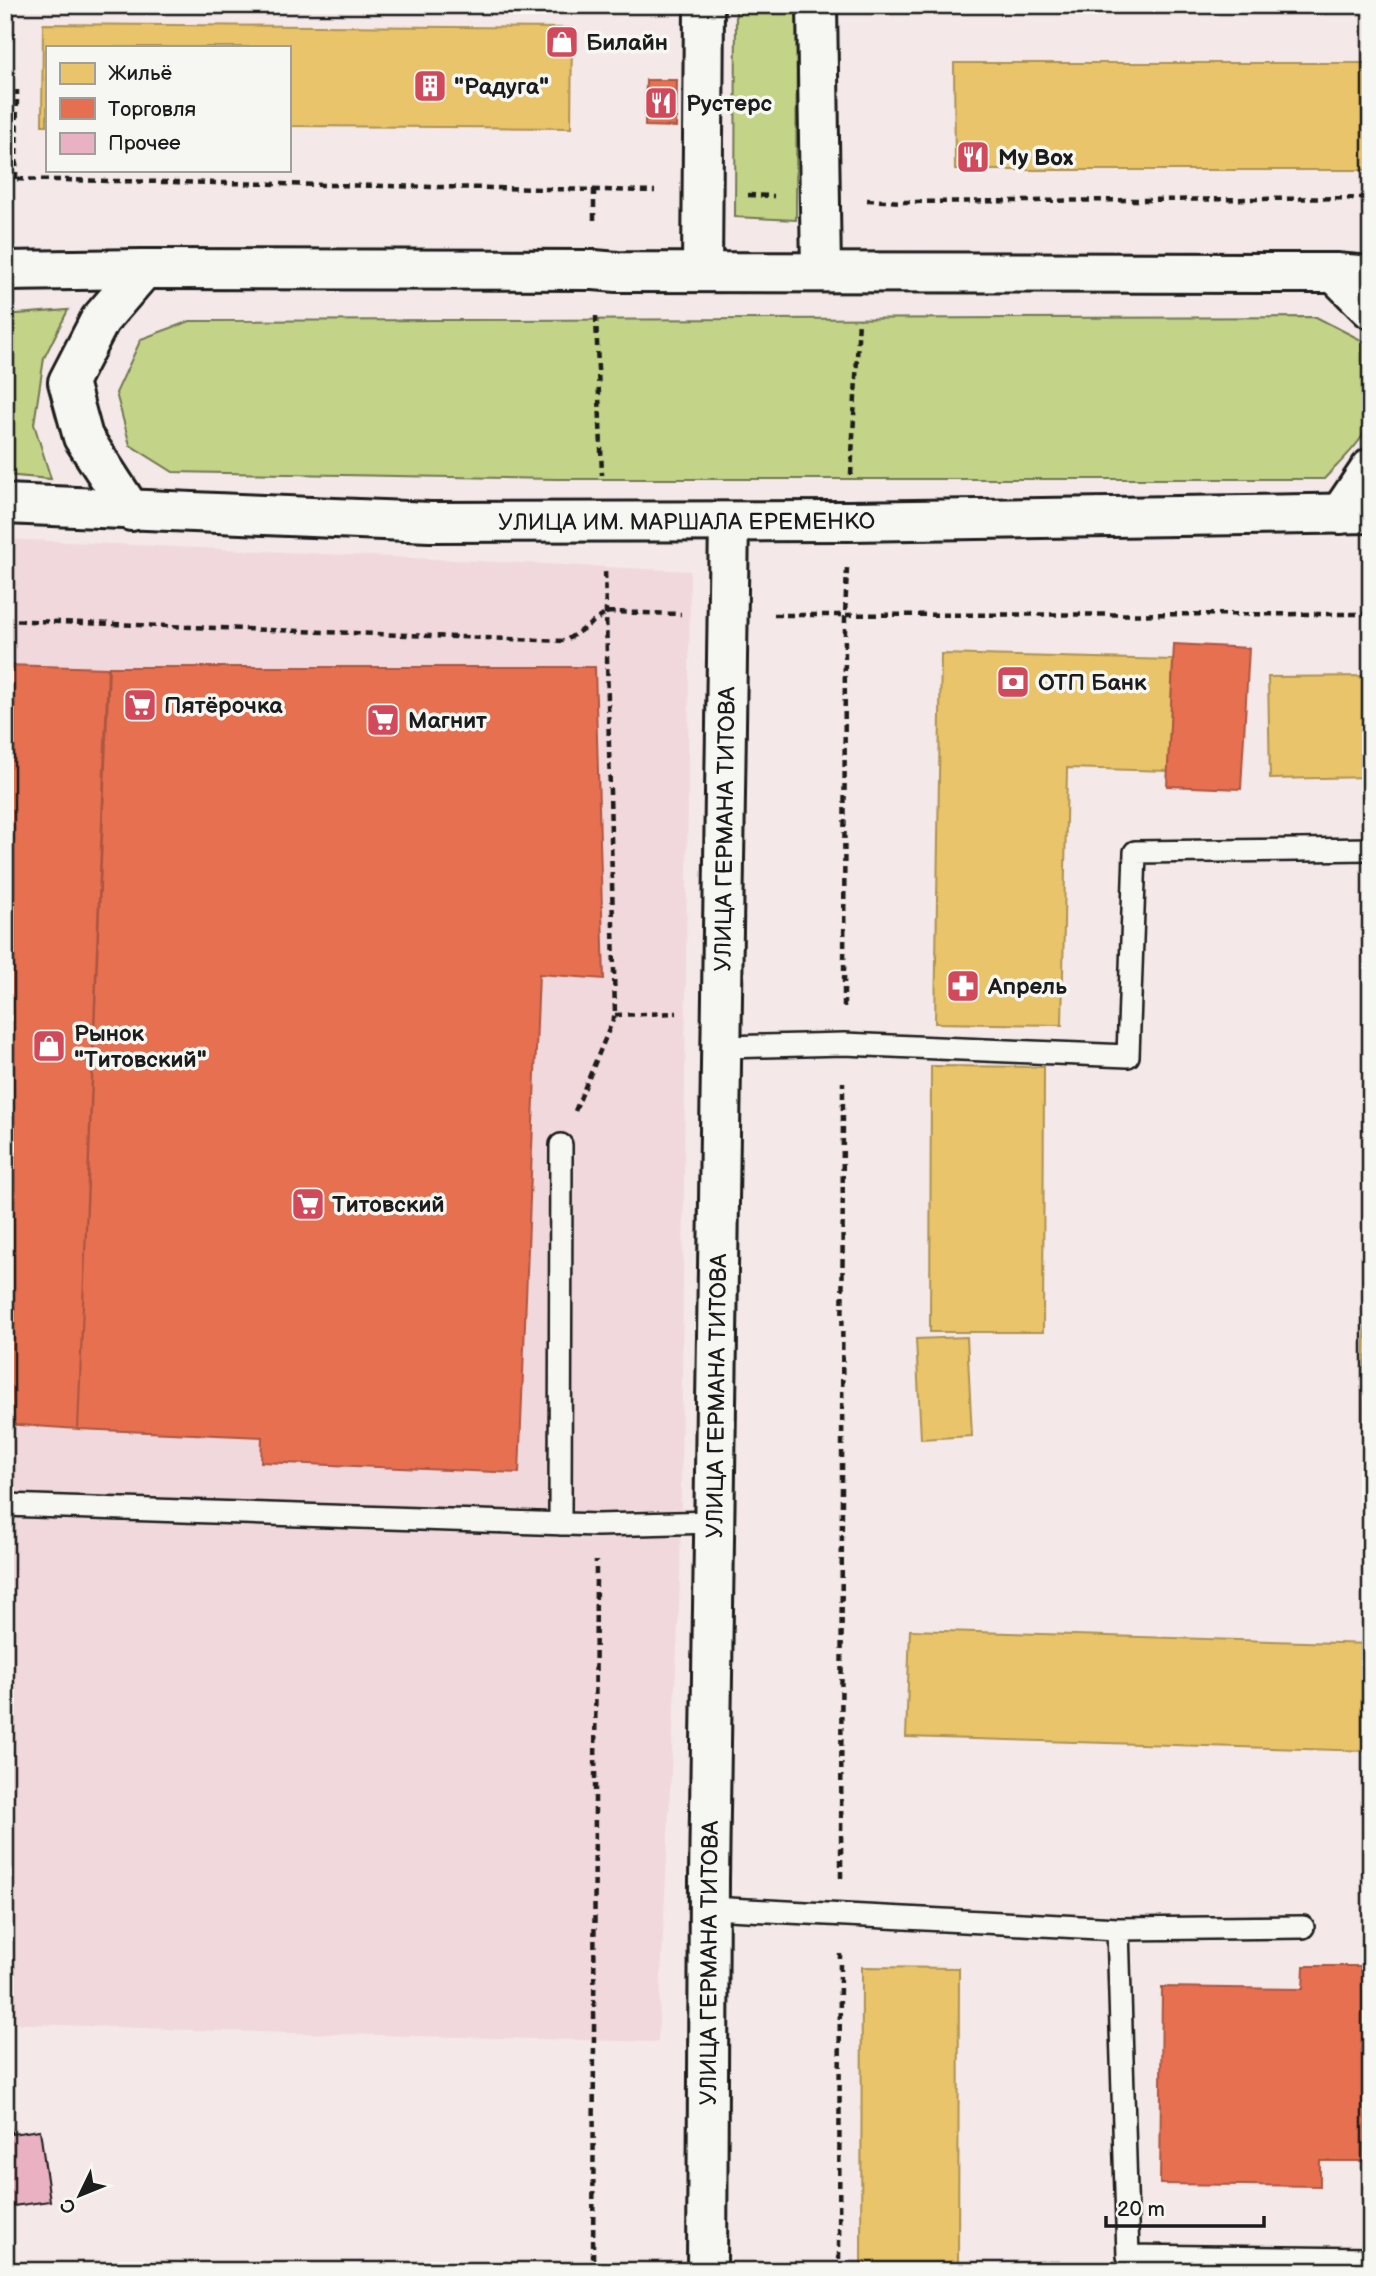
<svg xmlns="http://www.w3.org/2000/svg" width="1376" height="2276" viewBox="0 0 1376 2276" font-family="'Balsamiq Sans',sans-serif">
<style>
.built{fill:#f1d8dd}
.green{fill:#c3d387;stroke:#707852;stroke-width:2}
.homes{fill:#e9c46a;stroke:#ac9253;stroke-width:2}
.shops{fill:#e76f51;stroke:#aa5641;stroke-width:2}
.building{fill:#eab1c2;stroke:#1c1c1c;stroke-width:2}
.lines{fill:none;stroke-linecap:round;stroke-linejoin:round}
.lane-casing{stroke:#1c1c1c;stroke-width:26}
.street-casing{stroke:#1c1c1c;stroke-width:44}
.secondary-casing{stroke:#1c1c1c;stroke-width:44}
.highway-casing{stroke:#1c1c1c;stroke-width:44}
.path{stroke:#1c1c1c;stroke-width:4.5;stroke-dasharray:7 5;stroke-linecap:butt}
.lane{stroke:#f6f6f2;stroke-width:21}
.street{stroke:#f6f6f2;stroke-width:38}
.secondary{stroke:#f6f6f2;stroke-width:38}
.highway{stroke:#f6f6f2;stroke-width:38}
.labels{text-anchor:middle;stroke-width:7;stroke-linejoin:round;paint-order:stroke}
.poi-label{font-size:23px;font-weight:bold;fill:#1c1c1c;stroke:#f6f6f2;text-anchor:start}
.street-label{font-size:23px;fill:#1c1c1c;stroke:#f6f6f2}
</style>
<rect width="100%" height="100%" fill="#f4e8e8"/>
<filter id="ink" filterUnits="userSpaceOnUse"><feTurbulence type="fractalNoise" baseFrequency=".0143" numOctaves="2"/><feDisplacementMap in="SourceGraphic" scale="14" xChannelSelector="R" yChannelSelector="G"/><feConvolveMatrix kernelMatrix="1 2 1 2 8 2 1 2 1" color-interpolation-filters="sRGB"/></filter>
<g filter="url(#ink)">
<path class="built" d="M 5,539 L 690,571 L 680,1584 L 658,2042 L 221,2031 L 5,2023 Z"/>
<path class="green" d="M 736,5 L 797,5 L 796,220 L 735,217 Z
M 68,310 L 44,358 L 34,424 L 51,479 L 5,475 L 5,315 Z
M 1316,317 L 1365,342 C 1373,367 1376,415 1361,438 C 1351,453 1336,466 1324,479 L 556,479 L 173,472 L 130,445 L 116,393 L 141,339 L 190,321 Z"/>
<path class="homes" d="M 43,24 L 572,28 L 571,128 L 289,126 L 289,47 L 47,47 L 47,125 L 42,125 Z
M 954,63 L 1371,63 L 1371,170 L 955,170 Z
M 941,654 L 1173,660 L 1168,771 L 1067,768 L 1062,1025 L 935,1023 Z
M 1371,676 L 1371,777 L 1270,779 L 1268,677 Z
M 1371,1065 L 1371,1478 L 1362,1478 Z
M 931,1066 L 1044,1067 L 1043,1332 L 930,1332 Z
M 967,1337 L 972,1436 L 921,1439 L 916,1339 Z
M 910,1630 L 1371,1644 L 1371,1751 L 906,1737 Z
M 862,1967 L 959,1968 L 958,2271 L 861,2271 Z"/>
<path class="shops" d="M 646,80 L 677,80 L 676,127 L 645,126 Z
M 1174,644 L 1249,648 L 1241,789 L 1167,786 Z
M 5,665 L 108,668 L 78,1429 L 5,1424 Z
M 109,667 L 595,667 L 604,979 L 539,974 L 519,1473 L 261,1462 L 262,1437 L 78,1429 Z
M 1304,1966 L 1371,1966 L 1371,2161 L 1320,2161 L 1320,2186 L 1160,2184 L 1162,1987 L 1303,1989 Z"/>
<path class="building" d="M 5,2124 L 10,2124 L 12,2134 L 40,2130 L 50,2201 L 5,2207 Z"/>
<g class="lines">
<defs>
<path id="lane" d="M 723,1047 L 844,1044 L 1128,1056 L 1135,852 L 1371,849
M 5,1505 L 597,1525 L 715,1522
M 560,1524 L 561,1145
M 709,1908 L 1118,1929 L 1128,2256 L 1371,2259
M 1118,1929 L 1303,1927"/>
<g id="street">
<path id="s1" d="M 707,2271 L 709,1879 L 729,522"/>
</g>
<path id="secondary" d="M 817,5 L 821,272
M 702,272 L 704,5"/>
<g id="highway">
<path d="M 5,271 L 144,269 L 594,270 L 617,272 L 1335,273 L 1371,276"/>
<path d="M 1335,273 L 1371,309"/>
<path id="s2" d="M 5,504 L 430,522 L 849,521 L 1371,513"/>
<path d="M 131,511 L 83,437 L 68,382 L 100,320 L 144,269"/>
<path d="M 1340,514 L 1371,468"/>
</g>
</defs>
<use href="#lane" class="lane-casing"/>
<use href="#street" class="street-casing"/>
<use href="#secondary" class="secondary-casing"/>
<use href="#highway" class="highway-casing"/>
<path class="path" d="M 5,179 L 655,191
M 16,179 L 17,90
M 594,189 L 594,223
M 748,195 L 774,196
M 867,200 L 904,202 L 1371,198
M 596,316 L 602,475
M 851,475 L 859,319
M 774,615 L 1371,614
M 5,620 L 565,641 L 608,612 L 681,614
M 844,1007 L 845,616 L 847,568
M 615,1015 L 677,1013
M 575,1111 L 615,1015 L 605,568
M 841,1878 L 843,1082
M 593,2271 L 596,1561
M 839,2271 L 840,1954"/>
<use href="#lane" class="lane"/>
<use href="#street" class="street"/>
<use href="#secondary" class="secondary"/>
<use href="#highway" class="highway"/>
</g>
</g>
<defs>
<symbol id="shop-square" viewBox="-11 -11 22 22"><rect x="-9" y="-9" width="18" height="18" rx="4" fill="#d1495b" stroke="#f6f6f2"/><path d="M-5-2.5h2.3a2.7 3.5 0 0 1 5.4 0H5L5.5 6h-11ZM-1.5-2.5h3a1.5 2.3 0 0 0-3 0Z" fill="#fff"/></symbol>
<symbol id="building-square" viewBox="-11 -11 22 22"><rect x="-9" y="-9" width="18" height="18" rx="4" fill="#d1495b" stroke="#f6f6f2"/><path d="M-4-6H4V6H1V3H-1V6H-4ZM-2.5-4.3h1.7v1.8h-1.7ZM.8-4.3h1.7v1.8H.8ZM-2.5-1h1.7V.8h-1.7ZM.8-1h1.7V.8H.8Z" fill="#fff"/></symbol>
<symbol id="restaurant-square" viewBox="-11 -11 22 22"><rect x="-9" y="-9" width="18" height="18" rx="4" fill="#d1495b" stroke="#f6f6f2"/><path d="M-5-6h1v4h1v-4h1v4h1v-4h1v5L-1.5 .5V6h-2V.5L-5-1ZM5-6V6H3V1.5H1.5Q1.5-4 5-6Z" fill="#fff"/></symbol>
<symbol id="bank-square" viewBox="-11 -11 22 22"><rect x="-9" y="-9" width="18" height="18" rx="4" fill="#d1495b" stroke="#f6f6f2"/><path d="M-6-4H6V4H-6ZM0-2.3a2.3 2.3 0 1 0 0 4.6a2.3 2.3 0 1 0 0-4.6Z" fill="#fff"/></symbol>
<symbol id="supermarket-square" viewBox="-11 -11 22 22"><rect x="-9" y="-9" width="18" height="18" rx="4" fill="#d1495b" stroke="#f6f6f2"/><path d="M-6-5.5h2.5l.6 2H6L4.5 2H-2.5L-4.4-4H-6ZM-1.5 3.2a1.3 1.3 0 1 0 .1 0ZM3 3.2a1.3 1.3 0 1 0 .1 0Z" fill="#fff"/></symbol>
<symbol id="pharmacy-square" viewBox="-11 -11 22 22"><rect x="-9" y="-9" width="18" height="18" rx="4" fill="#d1495b" stroke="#f6f6f2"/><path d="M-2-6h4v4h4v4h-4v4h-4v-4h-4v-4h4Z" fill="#fff"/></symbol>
</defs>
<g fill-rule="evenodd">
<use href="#shop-square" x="543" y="23" width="38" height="38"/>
<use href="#building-square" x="411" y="67" width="38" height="38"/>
<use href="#restaurant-square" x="642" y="84" width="38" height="38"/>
<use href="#restaurant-square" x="954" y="138" width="38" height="38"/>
<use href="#bank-square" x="994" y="663" width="38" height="38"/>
<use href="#supermarket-square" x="121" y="686" width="38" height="38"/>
<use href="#supermarket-square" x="364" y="701" width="38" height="38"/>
<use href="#pharmacy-square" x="944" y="967" width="38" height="38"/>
<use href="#shop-square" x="30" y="1027" width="38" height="38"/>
<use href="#supermarket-square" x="289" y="1185" width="38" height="38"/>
</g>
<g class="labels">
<g class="poi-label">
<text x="586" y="50">Билайн</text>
<text x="454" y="94">"Радуга"</text>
<text x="686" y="111">Рустерс</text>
<text x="998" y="165">My Box</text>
<text x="1038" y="690">ОТП Банк</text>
<text x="164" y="713">Пятёрочка</text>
<text x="408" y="728">Магнит</text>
<text x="988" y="994">Апрель</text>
<text x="74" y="1041">Рынок<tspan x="74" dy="26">"Титовский"</tspan></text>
<text x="332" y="1212">Титовский</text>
</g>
<g class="street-label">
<text dy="8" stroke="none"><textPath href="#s2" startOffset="682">УЛИЦА ИМ. МАРШАЛА ЕРЕМЕНКО</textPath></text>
<text dy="8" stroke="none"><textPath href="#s1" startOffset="1442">УЛИЦА ГЕРМАНА ТИТОВА</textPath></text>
<text dy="8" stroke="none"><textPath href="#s1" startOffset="875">УЛИЦА ГЕРМАНА ТИТОВА</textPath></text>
<text dy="8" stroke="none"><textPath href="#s1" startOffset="308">УЛИЦА ГЕРМАНА ТИТОВА</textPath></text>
</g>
</g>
<rect width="1376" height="2276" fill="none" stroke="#f6f6f2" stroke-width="28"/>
<rect x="14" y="14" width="1348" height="2248" fill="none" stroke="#1c1c1c" stroke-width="2.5" filter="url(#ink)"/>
<rect x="46" y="46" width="245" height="126" fill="#f6f6f2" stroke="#9f9f9c" stroke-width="2"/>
<rect x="60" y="63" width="35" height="21" fill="#e9c46a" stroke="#9f9f9c" stroke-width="2"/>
<text x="108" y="80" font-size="21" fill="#1c1c1c">Жильё</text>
<rect x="60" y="98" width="35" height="21" fill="#e76f51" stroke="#9f9f9c" stroke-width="2"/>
<text x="108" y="116" font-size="21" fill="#1c1c1c">Торговля</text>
<rect x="60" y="133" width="35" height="21" fill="#eab1c2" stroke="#9f9f9c" stroke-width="2"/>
<text x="108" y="150" font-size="21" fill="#1c1c1c">Прочее</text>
<g transform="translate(80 2195) rotate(227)" stroke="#f6f6f2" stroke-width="5" paint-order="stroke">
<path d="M0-5L12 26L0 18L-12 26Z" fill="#1c1c1c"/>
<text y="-10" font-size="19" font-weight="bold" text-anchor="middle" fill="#1c1c1c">С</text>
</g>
<path d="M1106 2216v10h158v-10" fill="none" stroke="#1c1c1c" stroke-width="3.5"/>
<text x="1117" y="2216" font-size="21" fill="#1c1c1c" stroke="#f6f6f2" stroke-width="5" paint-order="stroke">20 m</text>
</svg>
